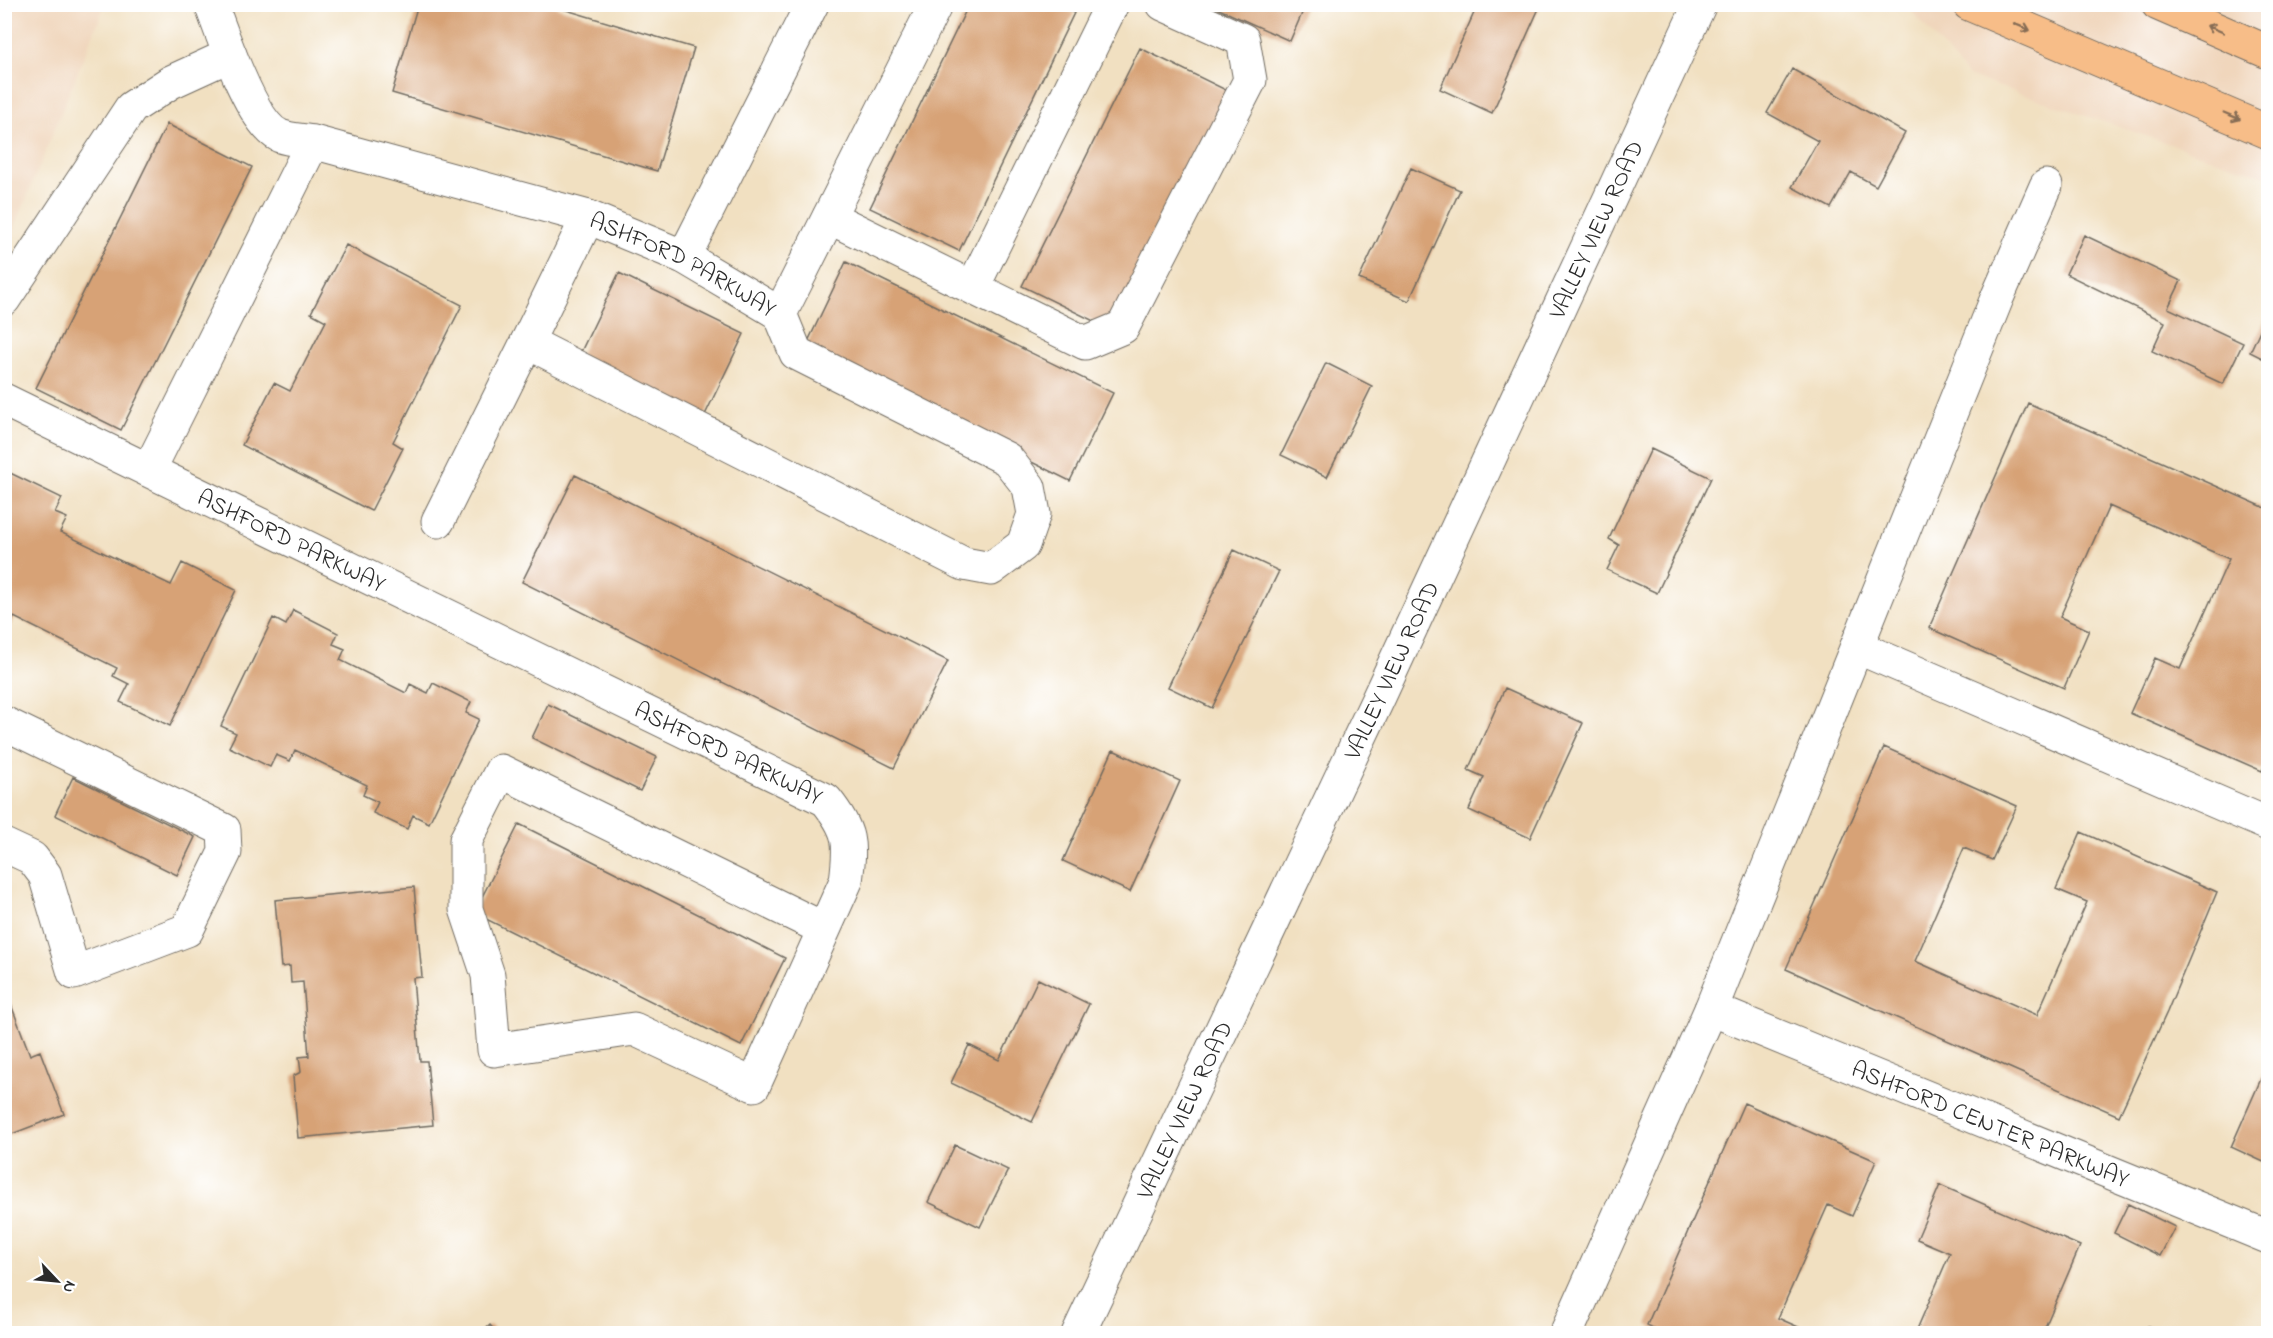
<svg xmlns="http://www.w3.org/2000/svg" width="2273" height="1338" viewBox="0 0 2273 1338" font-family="'Indie Flower',sans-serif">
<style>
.built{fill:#f0d6bc}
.building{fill:#d7a276}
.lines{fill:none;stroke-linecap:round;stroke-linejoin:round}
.minor-casing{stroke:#706a60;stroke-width:35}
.major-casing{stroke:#706a60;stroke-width:35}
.minor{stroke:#fff;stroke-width:33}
.major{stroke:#f7bd88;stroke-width:33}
.oneway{stroke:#876d55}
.labels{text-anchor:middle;stroke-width:4.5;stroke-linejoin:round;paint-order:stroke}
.street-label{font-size:24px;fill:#2b2b2b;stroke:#fff}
</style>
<rect width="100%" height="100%" fill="#fff"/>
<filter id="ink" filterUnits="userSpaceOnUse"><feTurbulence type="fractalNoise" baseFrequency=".0167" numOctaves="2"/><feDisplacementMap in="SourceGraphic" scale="12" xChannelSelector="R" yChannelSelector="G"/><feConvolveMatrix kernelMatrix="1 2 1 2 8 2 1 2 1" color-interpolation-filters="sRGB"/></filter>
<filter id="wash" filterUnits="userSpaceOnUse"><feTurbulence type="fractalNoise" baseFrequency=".008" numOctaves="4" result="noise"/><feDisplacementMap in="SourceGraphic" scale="24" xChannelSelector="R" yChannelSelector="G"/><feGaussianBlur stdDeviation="1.35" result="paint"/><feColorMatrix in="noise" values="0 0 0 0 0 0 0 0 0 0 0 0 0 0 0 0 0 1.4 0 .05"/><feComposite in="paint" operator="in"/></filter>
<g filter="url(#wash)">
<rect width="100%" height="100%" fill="#f1e0c1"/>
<path class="built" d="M 5,4 L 105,5 L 5,251 L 4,5 Z
M 1906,5 L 2268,5 L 2268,177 L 1968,76 Z"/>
<g id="blocks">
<path class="building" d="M 418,4 L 546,4 L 694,48 L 657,171 L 392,93 Z
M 969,4 L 1057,4 L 1074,13 L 959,251 L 870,208 Z
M 1208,4 L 1306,4 L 1290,41 Z
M 1478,4 L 1541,4 L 1492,113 L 1440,89 Z
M 1140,48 L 1230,92 L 1112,330 L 1022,286 Z
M 1792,69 L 1905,133 L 1876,186 L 1851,172 L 1831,208 L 1792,187 L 1818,141 L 1767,113 Z
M 167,124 L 252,167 L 121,430 L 36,388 Z
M 1411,168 L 1460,190 L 1409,301 L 1359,279 Z
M 2084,235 L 2181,281 L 2168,308 L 2243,343 L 2223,384 L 2152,351 L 2165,322 L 2066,274 Z
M 346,245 L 462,305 L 393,442 L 403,448 L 371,511 L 242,445 L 274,383 L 290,391 L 326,321 L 311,313 Z
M 846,262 L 1113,393 L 1070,481 L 804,350 Z
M 619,273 L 744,334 L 702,421 L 577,360 Z
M 2268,313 L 2268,361 L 2250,352 Z
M 1326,363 L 1372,386 L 1327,477 L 1281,455 Z
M 2028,403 L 2268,509 L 2268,757 L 2262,771 L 2130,713 L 2155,658 L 2180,669 L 2229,559 L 2109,506 L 2060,617 L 2089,630 L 2064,688 L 1929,628 Z
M 1651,449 L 1711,478 L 1657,593 L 1607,570 L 1619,545 L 1609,539 Z
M 4,470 L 62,498 L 55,513 L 67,518 L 60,532 L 171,585 L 182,563 L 236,590 L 170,726 L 120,702 L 129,684 L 113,676 L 117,668 L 14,617 L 8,630 L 4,628 Z
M 575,475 L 948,661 L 894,768 L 522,582 Z
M 1234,550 L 1279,571 L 1212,708 L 1168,687 Z
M 293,610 L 338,633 L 333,644 L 345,649 L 340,660 L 406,693 L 410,684 L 428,693 L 433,683 L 471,702 L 466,713 L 479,719 L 429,823 L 413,815 L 407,829 L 373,813 L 378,802 L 363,795 L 367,785 L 295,750 L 290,761 L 276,755 L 270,767 L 229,747 L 236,733 L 221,726 L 273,618 L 286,625 Z
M 1505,688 L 1583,723 L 1530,838 L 1469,810 L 1484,777 L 1468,770 Z
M 548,704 L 657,757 L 640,791 L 532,738 Z
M 1884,747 L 2017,806 L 1992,860 L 1964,848 L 1915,961 L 2037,1015 L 2087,902 L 2056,889 L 2081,832 L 2217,892 L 2167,1012 L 2119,1116 L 1786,969 Z
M 1113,750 L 1180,781 L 1130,892 L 1063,861 Z
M 73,777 L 195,837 L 177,875 L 55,815 Z
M 519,824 L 785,958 L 741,1046 L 474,913 Z
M 414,887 L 422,977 L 413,978 L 420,1061 L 427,1061 L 433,1125 L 298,1138 L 293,1076 L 301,1072 L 299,1057 L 309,1056 L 303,982 L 291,983 L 290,966 L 281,967 L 275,900 Z
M 1038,979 L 1089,1004 L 1032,1122 L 951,1083 L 969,1045 L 999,1060 Z
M 4,986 L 30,1055 L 40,1051 L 64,1114 L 4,1137 Z
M 2268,1063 L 2268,1164 L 2231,1147 Z
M 1744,1103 L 1876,1161 L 1852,1216 L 1828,1205 L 1778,1318 L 1814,1334 L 1666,1334 L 1647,1325 Z
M 955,1145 L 1008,1170 L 980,1227 L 928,1202 Z
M 1940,1185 L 2080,1246 L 2042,1334 L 1915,1334 L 1950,1253 L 1917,1239 Z
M 2128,1204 L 2175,1227 L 2160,1256 L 2114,1233 Z
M 490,1325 L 498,1334 L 480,1334 Z
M 2148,1326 L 2164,1334 L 2145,1334 Z"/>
</g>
</g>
<g filter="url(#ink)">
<use href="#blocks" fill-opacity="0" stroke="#706a60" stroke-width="1.5"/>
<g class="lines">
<defs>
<g id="minor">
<path id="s1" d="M 211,4 C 222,34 252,124 280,136 C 290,140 303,140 313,142 L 588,217 L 684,257 L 780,314 L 796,353 L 1007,459 L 1029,487 L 1034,514 L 1023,545 L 991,569 L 964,564 L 527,342 L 438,521"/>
<path d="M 829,217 L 1085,343 L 1123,327 L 1250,80 L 1243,40 L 1163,4"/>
<path d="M 684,257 L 812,4"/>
<path d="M 973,287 L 1112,4"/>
<path d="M 4,299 L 131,108 L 171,82 L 230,55"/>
<path d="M 780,314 L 936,4"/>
<path d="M 527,342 L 588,217"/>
<path id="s2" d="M 4,400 L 826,800 C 851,831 851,843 846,881 L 754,1085 L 634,1029 L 494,1050 L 488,975 L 466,909 L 466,840 L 501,771 L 824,929"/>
<path d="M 149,470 L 313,142"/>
<path d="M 1857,647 L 2268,824"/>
<path d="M 4,723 L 224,830 L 225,852 L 187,930 L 74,973 L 45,875 L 32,858 L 4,845"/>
<path id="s3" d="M 1711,1009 L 2268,1237"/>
<path id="s4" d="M 1078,1334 L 1378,699 L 1700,4"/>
<path d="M 1566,1334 L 1711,1009 L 1997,298 L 2046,186"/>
</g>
<path id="major" d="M 1969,4 L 2268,132
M 2158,4 L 2268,52"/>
</defs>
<use href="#minor" class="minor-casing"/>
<use href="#major" class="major-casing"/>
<use href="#minor" class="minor"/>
<use href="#major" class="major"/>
</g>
<defs><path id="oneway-shaft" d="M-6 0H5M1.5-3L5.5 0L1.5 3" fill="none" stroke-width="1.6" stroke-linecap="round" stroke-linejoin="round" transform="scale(1.5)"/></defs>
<g class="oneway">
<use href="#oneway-shaft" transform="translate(2022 27) rotate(23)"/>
<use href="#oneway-shaft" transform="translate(2215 29) rotate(-157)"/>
<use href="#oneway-shaft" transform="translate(2232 116) rotate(23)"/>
</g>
</g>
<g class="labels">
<g class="street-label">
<text dy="8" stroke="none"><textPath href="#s4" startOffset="1220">VALLEY VIEW ROAD</textPath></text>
<text dy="8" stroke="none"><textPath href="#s1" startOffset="576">ASHFORD PARKWAY</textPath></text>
<text dy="8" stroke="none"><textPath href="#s2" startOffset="320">ASHFORD PARKWAY</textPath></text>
<text dy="8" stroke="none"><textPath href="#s4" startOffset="734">VALLEY VIEW ROAD</textPath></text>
<text dy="8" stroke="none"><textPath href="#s2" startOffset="806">ASHFORD PARKWAY</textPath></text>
<text dy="8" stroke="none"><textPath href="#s4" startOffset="248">VALLEY VIEW ROAD</textPath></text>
<text dy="8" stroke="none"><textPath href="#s3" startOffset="302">ASHFORD CENTER PARKWAY</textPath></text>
</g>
</g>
<rect width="2273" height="1338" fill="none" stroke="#fff" stroke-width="24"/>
<g transform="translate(57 1281) rotate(116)" stroke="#ffffff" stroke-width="4.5" paint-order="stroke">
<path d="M0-4.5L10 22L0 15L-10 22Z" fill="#2b2b2b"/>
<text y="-9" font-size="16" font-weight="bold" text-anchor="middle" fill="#2b2b2b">N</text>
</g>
</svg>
